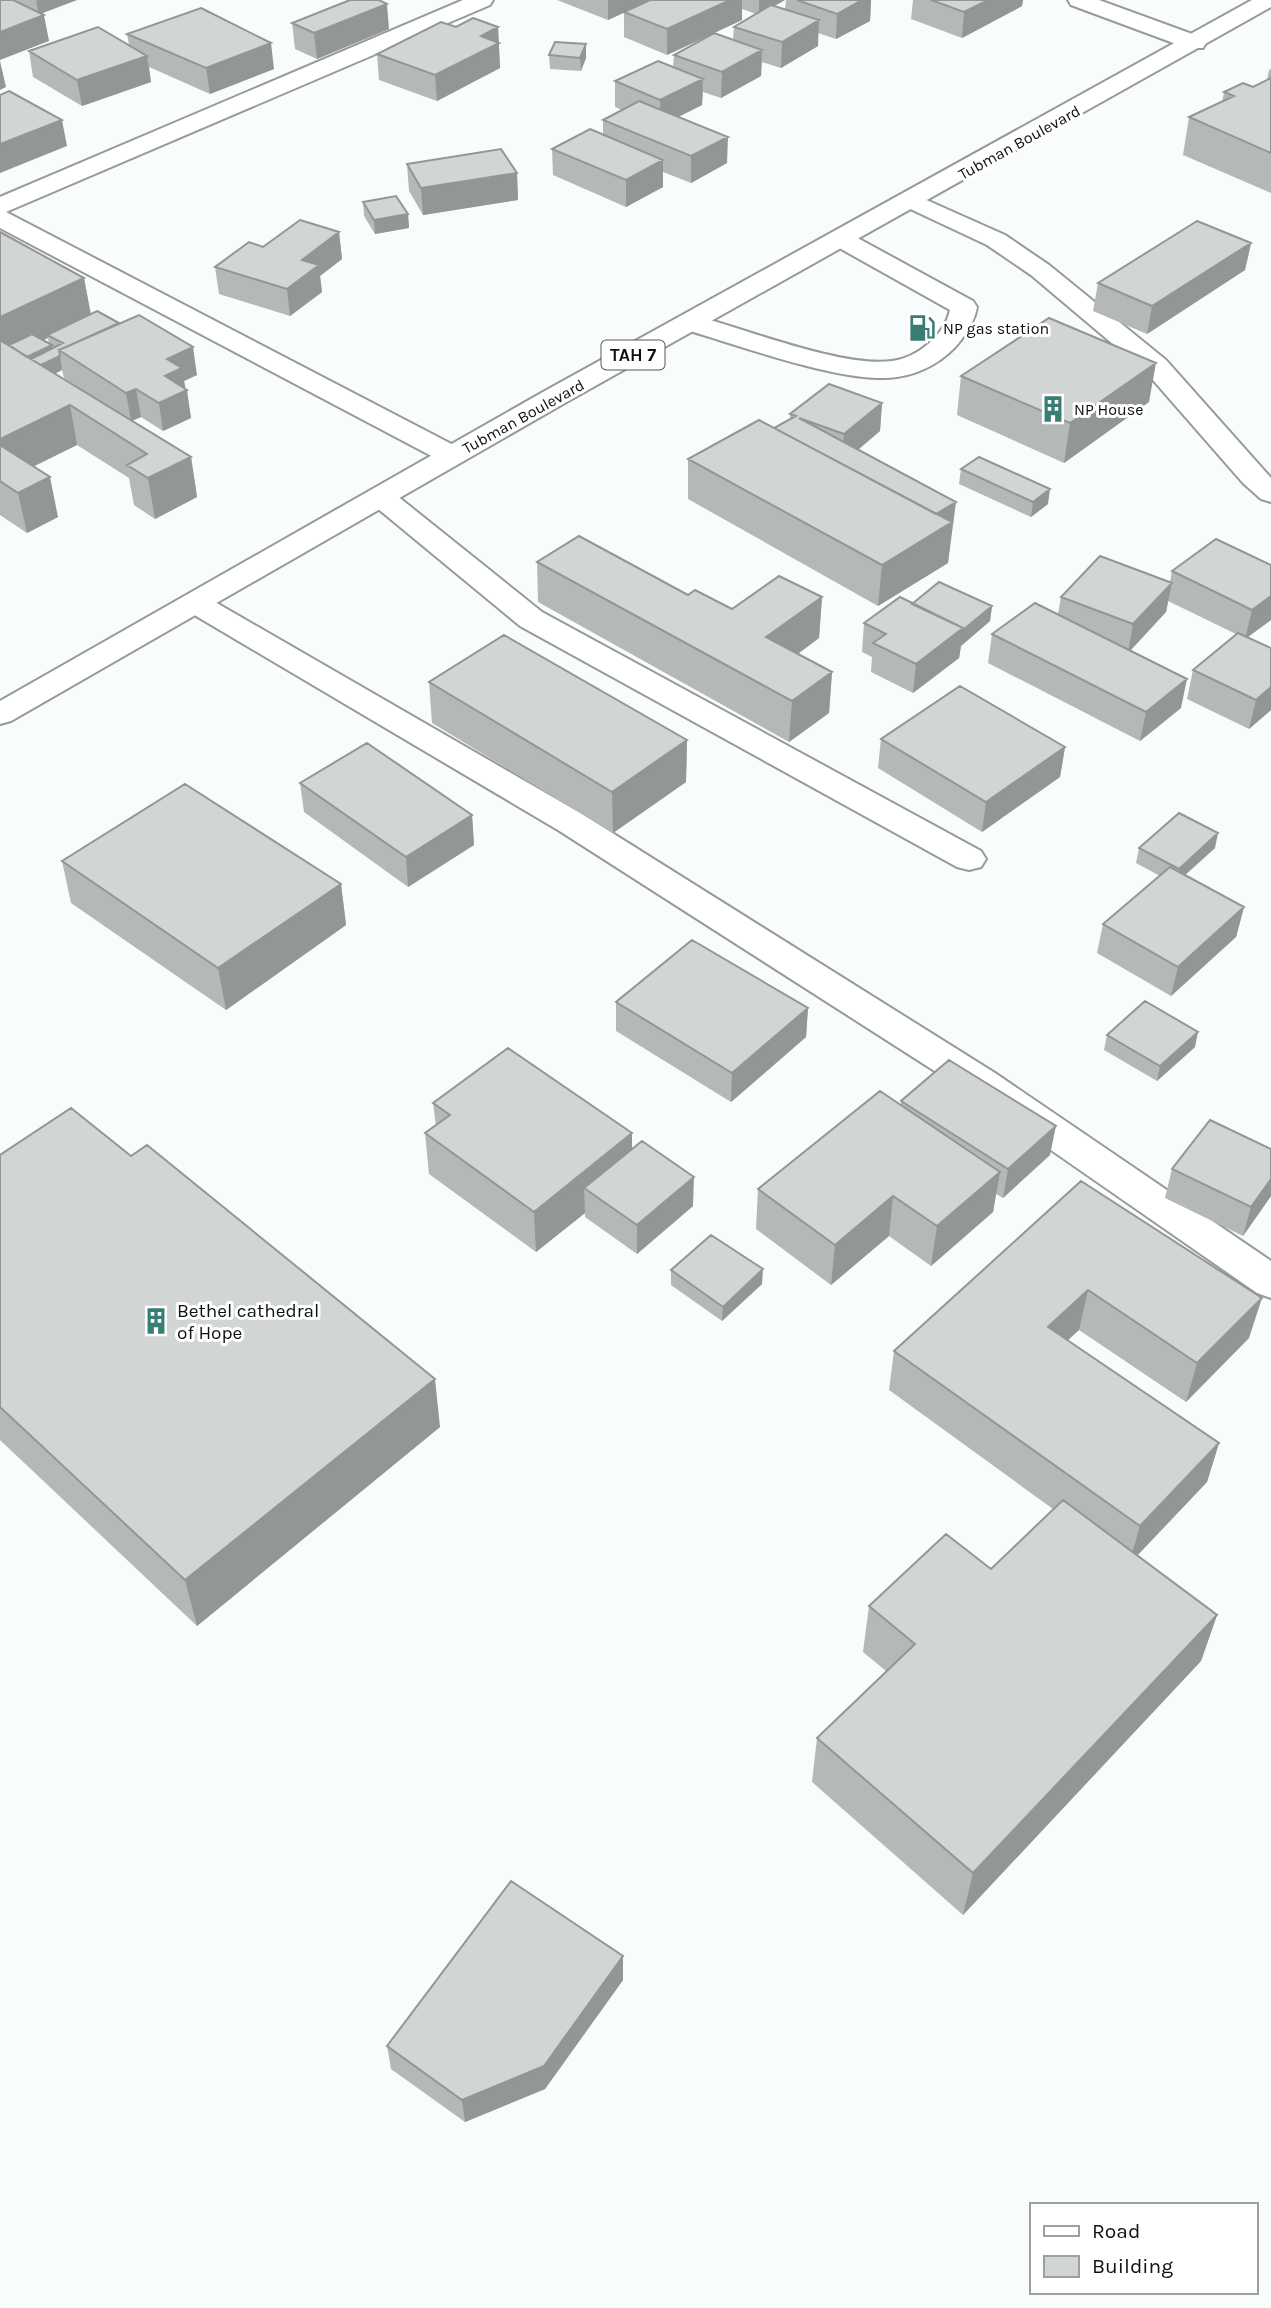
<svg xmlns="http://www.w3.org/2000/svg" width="1271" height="2308" viewBox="0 0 1271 2308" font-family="Karla,sans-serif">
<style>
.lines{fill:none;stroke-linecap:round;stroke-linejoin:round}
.minor-casing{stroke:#969b9a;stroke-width:4}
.highway-casing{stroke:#969b9a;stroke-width:4}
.minor{fill:#fff;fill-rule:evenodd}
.highway{fill:#fff;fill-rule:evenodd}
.wall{fill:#b4b8b7;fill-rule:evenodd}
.shaded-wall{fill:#929695}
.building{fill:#d1d6d5;stroke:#929695;stroke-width:2}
.labels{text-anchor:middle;stroke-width:6;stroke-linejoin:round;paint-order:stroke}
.far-street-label{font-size:16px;fill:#0f1010;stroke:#fff}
.far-poi-label{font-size:16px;fill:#0f1010;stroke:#fff;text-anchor:start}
.shield{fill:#fff;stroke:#575858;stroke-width:2}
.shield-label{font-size:18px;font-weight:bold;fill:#0f1010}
.poi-label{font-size:19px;fill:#0f1010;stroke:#fff;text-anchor:start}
</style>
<rect width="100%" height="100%" fill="#f8fcfc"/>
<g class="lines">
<defs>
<path id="minor" d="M 463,0 L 493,0 L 490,5 L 6,212 L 461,449 L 465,455 L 461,461 L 451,464 L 441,461 L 0,228 L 0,197 Z
M 1068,0 L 1099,0 L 1203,38 L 1206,43 L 1203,48 L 1187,48 L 1071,5 Z
M 913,194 L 1005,235 L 1049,265 L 1166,360 L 1271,478 L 1271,502 L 1261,499 L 1243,483 L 1146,372 L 1031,275 L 987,245 L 904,206 L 901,201 L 904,196 Z
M 843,232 L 852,235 L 973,301 L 977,307 C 975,320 968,330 961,340 C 946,360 921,374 897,377 C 845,385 736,344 683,329 L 679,323 L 683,317 L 692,315 C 744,328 842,368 892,361 C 917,358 945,335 950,310 L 834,245 L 830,240 L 834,235 Z
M 381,488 L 391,491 L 542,612 L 981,851 L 986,859 L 981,867 L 969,870 L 957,867 L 520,626 L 371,503 L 366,497 L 371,491 Z
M 197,595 L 208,598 L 582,814 L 995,1073 L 1271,1261 L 1271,1298 L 1257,1293 L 969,1093 L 558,830 L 186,610 L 182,604 L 186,598 Z"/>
<path id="highway" d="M 1252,0 L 1271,0 L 1271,7 L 563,404 L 11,721 L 0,724 L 0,701 L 543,392 Z"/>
</defs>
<use href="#minor" class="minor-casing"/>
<use href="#highway" class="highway-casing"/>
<use href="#minor" class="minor"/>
<use href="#highway" class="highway"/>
</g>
<path class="wall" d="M 0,0 L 77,0 L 41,14 L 49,41 Z
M 557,0 L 785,0 L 774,6 L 785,9 L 786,0 L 871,0 L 870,21 L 836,39 L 818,33 L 818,46 L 781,68 L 762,62 L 761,76 L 721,98 L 703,92 L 702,105 L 678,117 L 727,163 L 691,183 L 663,172 L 663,187 L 626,207 L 553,175 L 552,149 L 603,135 L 603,120 L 622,110 L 615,107 L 615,81 L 673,67 L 674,55 L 733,40 L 734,27 L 756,14 L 742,9 L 742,20 L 667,55 L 624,37 L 624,13 L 608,20 Z
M 913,0 L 1023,0 L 1022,6 L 962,38 L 911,19 Z
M 292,23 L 389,29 L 317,59 L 295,49 Z
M 456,27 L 498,27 L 500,68 L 437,101 L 379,80 L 377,54 Z
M 127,34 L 274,69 L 210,94 L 149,67 L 151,82 L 82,106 L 33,77 L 29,51 L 129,45 Z
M 549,55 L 586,58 L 581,71 L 550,69 Z
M 1271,69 L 1271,193 L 1183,155 L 1189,117 L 1222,102 L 1224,92 L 1253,87 L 1267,80 L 1269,70 Z
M 407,164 L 517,173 L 518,200 L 423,215 L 409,191 Z
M 363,202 L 408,214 L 409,228 L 375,234 L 364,216 Z
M 0,232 L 84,278 L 91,314 L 197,375 L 184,381 L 191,418 L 163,431 L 141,417 L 132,421 L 191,457 L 197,497 L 155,519 L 134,505 L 129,478 L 77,445 L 33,467 L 58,517 L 27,533 L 0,515 ZM 48,338 L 49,344 L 43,340 ZM 62,370 L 64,378 L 99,401 L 55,374 Z
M 339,232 L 342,259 L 320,276 L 322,292 L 290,316 L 219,294 L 215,267 L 263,247 Z
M 1251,243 L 1245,270 L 1147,334 L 1093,311 L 1098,283 Z
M 961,376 L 1149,402 L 1064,463 L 957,415 Z
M 882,403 L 880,431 L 858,450 L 952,531 L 951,532 L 948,563 L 878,606 L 688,499 L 688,459 L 774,428 L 790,419 L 790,414 Z
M 961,469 L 1048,504 L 1031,517 L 959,484 Z
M 537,562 L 688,595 L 732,609 L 822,597 L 819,638 L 798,654 L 832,672 L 829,713 L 789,742 L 538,602 Z
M 1271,565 L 1271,620 L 1248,637 L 1271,648 L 1271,710 L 1249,729 L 1187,699 L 1193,670 L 1236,634 L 1168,601 L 1166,612 L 1130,651 L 1181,708 L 1140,741 L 988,663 L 992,634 L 1058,614 L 1061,597 L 1170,582 L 1172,571 Z
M 912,604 L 992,606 L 990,621 L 961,646 L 959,658 L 913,693 L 871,672 L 872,657 L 862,652 L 864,623 Z
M 429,682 L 687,740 L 686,782 L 613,833 L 432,723 Z
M 881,739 L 1065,747 L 1060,777 L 982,832 L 878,768 Z
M 300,783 L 472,815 L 474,845 L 408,887 L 304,812 Z
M 1139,848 L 1215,848 L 1185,875 L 1244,907 L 1236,937 L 1171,996 L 1097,953 L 1103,924 L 1160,876 L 1136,863 Z
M 62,861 L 341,884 L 346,925 L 226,1010 L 71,903 Z
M 616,1002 L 808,1008 L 806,1037 L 731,1102 L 616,1031 Z
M 1107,1035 L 1195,1047 L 1157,1081 L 1104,1050 Z
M 901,1101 L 1050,1155 L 1003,1198 L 996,1194 L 993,1212 L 931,1266 L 889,1236 L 831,1285 L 756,1229 L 758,1189 L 901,1105 Z
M 433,1103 L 632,1148 L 693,1206 L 637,1254 L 585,1217 L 585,1213 L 536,1252 L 429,1174 L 425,1133 L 436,1126 Z
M 1271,1149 L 1271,1196 L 1243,1236 L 1165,1198 L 1172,1169 Z
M 0,1155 L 440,1427 L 197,1626 L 0,1440 Z
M 1081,1181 L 1249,1338 L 1186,1402 L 1079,1330 L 1067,1340 L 1219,1443 L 1207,1482 L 1137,1556 L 1217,1615 L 1201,1661 L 963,1915 L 812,1782 L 817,1738 L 886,1671 L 863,1652 L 869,1606 L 991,1569 L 1053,1509 L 889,1390 L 894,1351 Z
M 671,1270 L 762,1284 L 722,1321 L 671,1285 Z
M 623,1980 L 545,2089 L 465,2122 L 391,2069 L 387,2046 Z"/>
<path class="shaded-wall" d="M 39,0 L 77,0 L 39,14 L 36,1 Z
M 608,0 L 650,0 L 608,20 Z
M 730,0 L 742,0 L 742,20 L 667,55 L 667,29 Z
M 759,0 L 785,0 L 759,15 Z
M 862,0 L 871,0 L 870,21 L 836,39 L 837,14 Z
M 988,0 L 1023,0 L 1022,6 L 962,38 L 964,12 Z
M 387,4 L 389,29 L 317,59 L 314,33 Z
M 44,15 L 49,41 L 0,60 L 0,32 Z
M 819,20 L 818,46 L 781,68 L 782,42 Z
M 498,27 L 500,68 L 437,101 L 435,75 L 481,36 Z
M 271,43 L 274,69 L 210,94 L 206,68 Z
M 586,44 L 586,58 L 581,71 L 580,58 Z
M 762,50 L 761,76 L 721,98 L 722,72 Z
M 147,56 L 151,82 L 82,106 L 77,80 Z
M 0,61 L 6,87 L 0,90 Z
M 703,79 L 702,105 L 660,126 L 660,100 Z
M 62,120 L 67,146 L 0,173 L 0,144 Z
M 728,137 L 727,163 L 691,183 L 691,156 Z
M 663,160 L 663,187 L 626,207 L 626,180 Z
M 517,173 L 518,200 L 423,215 L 421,188 Z
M 408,214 L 409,228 L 375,234 L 374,220 Z
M 339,232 L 342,259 L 320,276 L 322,292 L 290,316 L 287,289 L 302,260 Z
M 1251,243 L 1245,270 L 1147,334 L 1152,306 Z
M 84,278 L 91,317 L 47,335 L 48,338 L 5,358 L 0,355 L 0,317 Z
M 52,345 L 54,358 L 60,356 L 62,370 L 32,385 L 15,363 Z
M 193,347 L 197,375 L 184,381 L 186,391 L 187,390 L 191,418 L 163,431 L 159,403 L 165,376 L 167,359 Z
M 1156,363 L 1149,402 L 1064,463 L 1070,423 Z
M 136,389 L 141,417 L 131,421 L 126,393 Z
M 882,403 L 880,431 L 842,463 L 844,434 Z
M 70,405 L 77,445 L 3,481 L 0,466 L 0,439 Z
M 191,457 L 197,497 L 155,519 L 148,478 Z
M 50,477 L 58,517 L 27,533 L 18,493 Z
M 1050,489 L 1048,504 L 1031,517 L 1033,502 Z
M 956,502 L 948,563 L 878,606 L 882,565 L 932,516 Z
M 1172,583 L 1166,612 L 1128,653 L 1133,624 Z
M 1271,596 L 1271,620 L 1245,639 L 1252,610 Z
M 822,597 L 819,638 L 765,678 L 766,637 Z
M 992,606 L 990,621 L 961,646 L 959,658 L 913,693 L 916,664 Z
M 832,672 L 829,713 L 789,742 L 792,701 Z
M 1187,679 L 1181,708 L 1140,741 L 1146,712 Z
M 1271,687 L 1271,710 L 1249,729 L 1256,700 Z
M 687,740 L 686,782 L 613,833 L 612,792 Z
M 1065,747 L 1060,777 L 982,832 L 986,802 Z
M 472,815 L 474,845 L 408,887 L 406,857 Z
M 1218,833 L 1215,848 L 1175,884 L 1179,869 Z
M 341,884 L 346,925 L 226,1010 L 218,968 Z
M 1244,907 L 1236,937 L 1171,996 L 1178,967 Z
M 808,1008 L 806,1037 L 731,1102 L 732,1073 Z
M 1198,1032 L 1195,1047 L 1157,1081 L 1160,1066 Z
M 1056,1126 L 1050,1155 L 1003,1198 L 1008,1169 Z
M 632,1133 L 632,1174 L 584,1188 L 585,1213 L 536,1252 L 534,1212 Z
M 1000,1172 L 993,1212 L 931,1266 L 937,1226 Z
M 694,1177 L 693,1206 L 637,1254 L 637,1225 Z
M 1271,1179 L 1271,1196 L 1243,1236 L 1251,1207 Z
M 893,1196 L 889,1236 L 831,1285 L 835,1245 Z
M 763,1269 L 762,1284 L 722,1321 L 723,1307 Z
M 1088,1290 L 1079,1330 L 1039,1367 L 1048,1327 Z
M 1262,1298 L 1249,1338 L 1186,1402 L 1197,1363 Z
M 435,1379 L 440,1427 L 197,1626 L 185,1580 Z
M 1219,1443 L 1207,1482 L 1129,1564 L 1140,1526 Z
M 1217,1615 L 1201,1661 L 963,1915 L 973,1873 Z
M 623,1956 L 623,1980 L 545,2089 L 465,2122 L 462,2100 Z"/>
<path class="building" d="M 0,0 L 13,0 L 44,15 L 0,32 Z
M 350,0 L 379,0 L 387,4 L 314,33 L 292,23 Z
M 650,0 L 730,0 L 667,29 L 624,12 Z
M 797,0 L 862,0 L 837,14 Z
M 931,0 L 988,0 L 964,12 Z
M 771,5 L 819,20 L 782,42 L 734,27 Z
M 201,8 L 271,43 L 206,68 L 127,34 Z
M 473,18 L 498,27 L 481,36 L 499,43 L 435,75 L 377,54 L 441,22 L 456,27 Z
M 98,27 L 147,56 L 77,80 L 29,51 Z
M 714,33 L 762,50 L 722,72 L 674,55 Z
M 555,42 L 586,44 L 580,58 L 549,55 Z
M 658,61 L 703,79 L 660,100 L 615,81 Z
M 1271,78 L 1271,153 L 1189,117 L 1234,96 L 1224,92 L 1243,83 L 1253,87 Z
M 9,91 L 62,120 L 0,144 L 0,95 Z
M 639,101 L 728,137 L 691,156 L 603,120 Z
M 590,129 L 663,160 L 626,180 L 552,149 Z
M 501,149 L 517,173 L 421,188 L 407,164 Z
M 396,196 L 408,214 L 374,220 L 363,202 Z
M 300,220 L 339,232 L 302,260 L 319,265 L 287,289 L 215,267 L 249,242 L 263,247 Z
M 1197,221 L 1251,243 L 1152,306 L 1098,283 Z
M 0,232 L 84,278 L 0,317 Z
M 97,311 L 119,323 L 59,350 L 60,356 L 41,365 L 31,359 L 63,343 L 47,335 Z
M 139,315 L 193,347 L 167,359 L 182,368 L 165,376 L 187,390 L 159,403 L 136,389 L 126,393 L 59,350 Z
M 1049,318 L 1156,363 L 1070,423 L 961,376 Z
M 32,334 L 52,345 L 27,357 L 9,345 Z
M 0,340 L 191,457 L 148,478 L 127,465 L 147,454 L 70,405 L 0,439 Z
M 829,384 L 882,403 L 844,434 L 799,418 L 956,502 L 936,514 L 774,428 L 796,416 L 790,414 Z
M 759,420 L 952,522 L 882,565 L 688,459 Z
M 0,445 L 50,477 L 18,493 L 0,481 Z
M 979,457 L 1050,489 L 1033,502 L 961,469 Z
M 579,536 L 688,595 L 695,590 L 732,609 L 779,576 L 822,597 L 766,637 L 832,672 L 792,701 L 537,562 Z
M 1216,539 L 1271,565 L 1271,596 L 1252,610 L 1172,571 Z
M 1100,556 L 1172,583 L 1133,624 L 1061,597 Z
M 939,582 L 992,606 L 963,630 L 963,628 L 912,604 Z
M 900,597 L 963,628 L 916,664 L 873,643 L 886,634 L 864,623 Z
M 1035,603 L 1187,679 L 1146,712 L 992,634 Z
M 1238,633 L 1271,648 L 1271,687 L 1256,700 L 1193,670 Z
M 504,635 L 687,740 L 612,792 L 429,682 Z
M 960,686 L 1065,747 L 986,802 L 881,739 Z
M 367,743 L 472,815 L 406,857 L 300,783 Z
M 185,784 L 341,884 L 218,968 L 62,861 Z
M 1179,813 L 1218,833 L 1179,869 L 1139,848 Z
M 1170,867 L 1244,907 L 1178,967 L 1103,924 Z
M 692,940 L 808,1008 L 732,1073 L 616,1002 Z
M 1145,1001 L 1198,1032 L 1160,1066 L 1107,1035 Z
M 508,1048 L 632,1133 L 534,1212 L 425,1133 L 450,1115 L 433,1103 Z
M 949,1060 L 1056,1126 L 1008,1169 L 901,1101 Z
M 880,1091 L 1000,1172 L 937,1226 L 893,1196 L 835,1245 L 758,1189 Z
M 71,1108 L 131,1156 L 147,1145 L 435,1379 L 185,1580 L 0,1407 L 0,1155 Z
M 1210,1120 L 1271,1149 L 1271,1179 L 1251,1207 L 1172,1169 Z
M 642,1141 L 694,1177 L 637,1225 L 584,1188 Z
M 1081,1181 L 1262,1298 L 1197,1363 L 1088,1290 L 1048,1327 L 1219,1443 L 1140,1526 L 894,1351 Z
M 711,1235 L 763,1269 L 723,1307 L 671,1270 Z
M 1063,1500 L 1217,1615 L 973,1873 L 817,1738 L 915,1644 L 869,1606 L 946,1534 L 991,1569 Z
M 511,1881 L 623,1956 L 544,2066 L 462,2100 L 387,2046 Z"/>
<defs>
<symbol id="fuel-bare" viewBox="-9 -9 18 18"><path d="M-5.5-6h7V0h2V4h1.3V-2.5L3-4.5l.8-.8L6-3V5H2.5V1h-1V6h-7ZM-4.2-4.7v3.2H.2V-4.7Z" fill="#387e75" stroke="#fff" stroke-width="2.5" paint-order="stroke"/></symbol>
<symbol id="building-bare" viewBox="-9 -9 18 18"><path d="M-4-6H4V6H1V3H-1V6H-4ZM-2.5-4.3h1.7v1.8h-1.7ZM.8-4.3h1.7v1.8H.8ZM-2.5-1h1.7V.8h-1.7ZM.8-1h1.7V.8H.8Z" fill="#387e75" stroke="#fff" stroke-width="2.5" paint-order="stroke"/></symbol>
</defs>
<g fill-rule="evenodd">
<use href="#fuel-bare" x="903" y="309" width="38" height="38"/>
<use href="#building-bare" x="1034" y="390" width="38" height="38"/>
<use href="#building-bare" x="137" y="1302" width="38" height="38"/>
</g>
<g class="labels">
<g class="far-street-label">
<text transform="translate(1019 142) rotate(-29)" y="6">Tubman Boulevard</text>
<text transform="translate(523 416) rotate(-29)" y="6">Tubman Boulevard</text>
</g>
<g class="far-poi-label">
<text x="943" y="334">NP gas station</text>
<text x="1074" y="415">NP House</text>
</g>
<rect class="shield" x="601.5" y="340.5" width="63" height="29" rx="5"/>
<g class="shield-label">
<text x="633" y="361">TAH 7</text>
</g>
<g class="poi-label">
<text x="177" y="1317">Bethel cathedral<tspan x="177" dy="22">of Hope</tspan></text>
</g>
</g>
<rect x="1030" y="2203" width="228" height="91" fill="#ffffff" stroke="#9f9f9f" stroke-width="2"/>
<rect x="1044" y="2226" width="35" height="10" fill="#ffffff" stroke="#9f9f9f" stroke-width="2"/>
<text x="1092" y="2238" font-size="21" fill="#0f1010">Road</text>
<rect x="1044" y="2256" width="35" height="21" fill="#d1d6d5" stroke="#9f9f9f" stroke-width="2"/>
<text x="1092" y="2273" font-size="21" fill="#0f1010">Building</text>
</svg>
